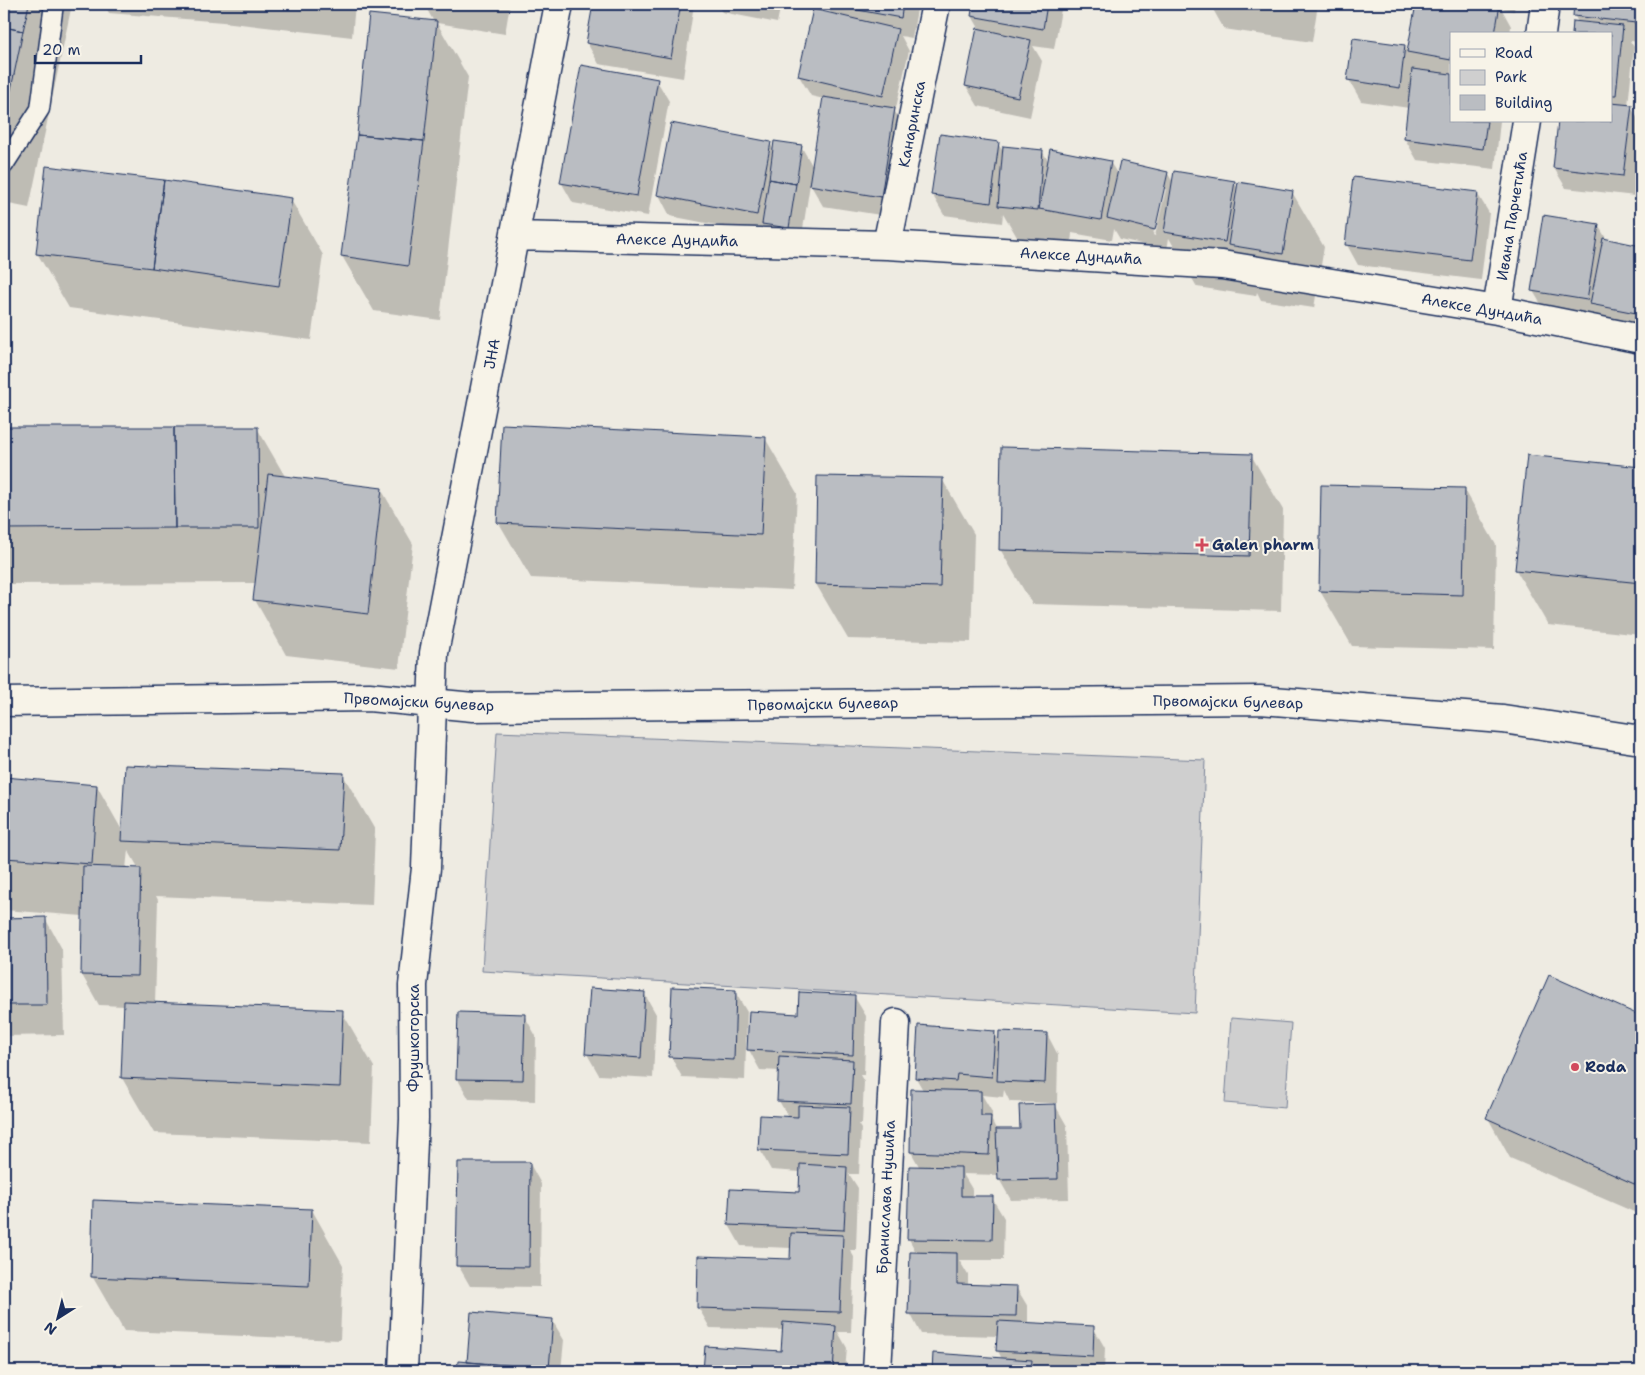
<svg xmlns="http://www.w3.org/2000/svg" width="1645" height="1375" viewBox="0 0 1645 1375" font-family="'Shantell Sans',sans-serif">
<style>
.green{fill:#cfcfcf;stroke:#757f96}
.shadow{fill:#0003;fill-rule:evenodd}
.building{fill:#babdc2;stroke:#1b2f5e}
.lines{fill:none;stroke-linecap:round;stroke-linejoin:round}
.lane-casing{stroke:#1b2f5e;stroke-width:21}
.street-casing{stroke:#1b2f5e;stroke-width:31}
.secondary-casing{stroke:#1b2f5e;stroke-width:31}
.lane{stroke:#f7f3e8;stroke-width:18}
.street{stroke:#f7f3e8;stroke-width:28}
.secondary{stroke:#f7f3e8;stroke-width:28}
.poi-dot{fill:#d1495b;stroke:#f7f3e8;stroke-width:2}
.labels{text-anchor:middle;stroke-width:4;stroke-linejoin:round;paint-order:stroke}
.street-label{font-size:15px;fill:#1b2f5e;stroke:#f7f3e8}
.poi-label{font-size:15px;font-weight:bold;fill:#1b2f5e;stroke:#f7f3e8;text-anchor:start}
</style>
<rect width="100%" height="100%" fill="#eeebe2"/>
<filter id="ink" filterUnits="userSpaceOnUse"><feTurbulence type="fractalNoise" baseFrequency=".02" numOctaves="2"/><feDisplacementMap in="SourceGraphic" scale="10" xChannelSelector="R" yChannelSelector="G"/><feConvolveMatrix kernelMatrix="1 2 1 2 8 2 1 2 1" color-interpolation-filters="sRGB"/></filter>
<g filter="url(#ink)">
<path class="green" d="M 497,732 L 1205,760 L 1195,1013 L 482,971 Z
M 1231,1018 L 1291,1023 L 1285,1108 L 1225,1103 Z"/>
<path class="shadow" d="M 4,4 L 72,4 L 29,208 L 4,203 Z
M 104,4 L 355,4 L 352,37 L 223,22 L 109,13 Z
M 424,4 L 510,4 L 505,34 L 437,23 L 468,77 L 440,320 L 374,311 L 342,256 L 358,135 L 434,22 Z
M 594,4 L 694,4 L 683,78 L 599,64 L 587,43 Z
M 716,4 L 781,4 L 777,23 L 722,12 Z
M 826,4 L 918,4 L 912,38 L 901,36 L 909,51 L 895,112 L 906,130 L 893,217 L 823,206 L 810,184 L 800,248 L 768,235 L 670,216 L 659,195 L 770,143 L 774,151 L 801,146 L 813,167 L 824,99 L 811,96 L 799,76 L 832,15 Z
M 974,4 L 1062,4 L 1054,49 L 1033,46 L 1042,61 L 1030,117 L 978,106 L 966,86 L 980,30 L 972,16 Z
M 1210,4 L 1318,4 L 1312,42 L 1224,29 Z
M 1418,4 L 1515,4 L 1514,11 L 1501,8 L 1511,26 L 1510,34 L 1451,34 L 1451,121 L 1500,121 L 1495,169 L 1417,160 L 1405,139 L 1409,108 L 1361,101 L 1349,80 L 1405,46 L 1408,53 Z
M 1576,4 L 1641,4 L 1641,42 L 1630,41 L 1634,47 L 1628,106 L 1631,107 L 1641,124 L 1635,196 L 1566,188 L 1554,168 L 1611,121 L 1611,34 L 1578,22 L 1574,15 Z
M 657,81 L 669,101 L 648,216 L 573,203 L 561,182 Z
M 998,144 L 1004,153 L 1042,151 L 1049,162 L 1110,162 L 1118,175 L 1168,174 L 1174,184 L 1234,182 L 1238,189 L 1292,192 L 1324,247 L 1314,308 L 1261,300 L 1257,292 L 1256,296 L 1197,287 L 1169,238 L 1167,250 L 1120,239 L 1114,229 L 1112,240 L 1072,233 L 1069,265 L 1031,261 L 1003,213 L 1002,223 L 944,215 L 932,194 ZM 1163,189 L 1166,189 L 1155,236 L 1153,235 Z
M 1477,193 L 1489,213 L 1481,280 L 1358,265 L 1347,245 Z
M 291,200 L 323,255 L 311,340 L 69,308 L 37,253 Z
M 1598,225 L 1607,240 L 1641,247 L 1641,332 L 1545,311 L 1533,291 Z
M 4,428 L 257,428 L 286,478 L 381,489 L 413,544 L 399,668 L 286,655 L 255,600 L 256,583 L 4,584 Z
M 765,438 L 797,493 L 792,590 L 531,578 L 499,523 Z
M 1251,455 L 1283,510 L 1281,611 L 1032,604 L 1000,549 Z
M 1528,456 L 1641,468 L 1641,635 L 1548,625 L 1516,570 Z
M 942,479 L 974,534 L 971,642 L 848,639 L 816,584 Z
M 1465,490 L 1496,545 L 1494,650 L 1352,646 L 1320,591 Z
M 343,775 L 375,830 L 372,905 L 156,896 L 158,900 L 155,1004 L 342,1012 L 374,1067 L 371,1142 L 154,1133 L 122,1078 L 125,1006 L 99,1005 L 82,975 L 83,916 L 4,910 L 4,779 L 97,786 L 123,832 ZM 128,850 L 139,869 L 126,869 Z
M 45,918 L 62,949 L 64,1035 L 4,1036 L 4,919 Z
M 1549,977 L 1641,1017 L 1641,1215 L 1510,1158 L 1488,1118 Z
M 735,992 L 747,1012 L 745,1080 L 682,1077 L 671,1057 Z
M 644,993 L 656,1014 L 653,1078 L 599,1075 L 587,1054 Z
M 854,996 L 866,1016 L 864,1075 L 860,1075 L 864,1082 L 862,1124 L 858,1124 L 861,1129 L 859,1174 L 849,1174 L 858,1188 L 856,1250 L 850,1250 L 854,1257 L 851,1332 L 838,1332 L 847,1348 L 845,1371 L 705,1371 L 706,1347 L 782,1353 L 784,1330 L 710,1328 L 698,1307 L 791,1260 L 791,1248 L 741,1246 L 729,1225 L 731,1190 L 800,1193 L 801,1172 L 771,1170 L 760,1150 L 789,1118 L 779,1101 L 780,1071 L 760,1070 L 749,1050 L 799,1015 Z
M 524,1015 L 536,1036 L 535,1101 L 469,1099 L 457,1078 Z
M 994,1032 L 1000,1042 L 1047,1034 L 1058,1055 L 1057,1103 L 1054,1103 L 1067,1126 L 1069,1199 L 1011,1200 L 999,1179 L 999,1175 L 963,1174 L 972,1189 L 972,1197 L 992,1198 L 1004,1218 L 1003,1260 L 959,1260 L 968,1275 L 968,1286 L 1016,1287 L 1028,1307 L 1028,1324 L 1093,1327 L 1105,1348 L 1104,1371 L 933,1371 L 934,1355 L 1002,1359 L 998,1351 L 998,1336 L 921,1334 L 910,1313 L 917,1254 L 909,1239 L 920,1168 L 911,1152 L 923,1090 L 916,1078 ZM 1004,1090 L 1010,1102 L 1053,1103 L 1053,1105 L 1021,1130 L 997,1131 L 992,1121 L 992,1112 L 982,1095 L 1003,1097 Z
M 530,1164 L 541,1184 L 540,1287 L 470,1286 L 458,1265 Z
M 312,1210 L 343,1265 L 340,1340 L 124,1331 L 92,1276 Z
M 552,1320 L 564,1340 L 561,1371 L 458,1371 L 459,1362 L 468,1364 Z"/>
<path class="building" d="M 4,4 L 29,4 L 23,31 L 4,27 Z
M 593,4 L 681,4 L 671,58 L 586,43 Z
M 825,4 L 903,4 L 901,18 Z
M 973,4 L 1047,4 L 1043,29 L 971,16 Z
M 1416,4 L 1500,4 L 1495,34 L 1451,34 L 1451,60 L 1407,52 Z
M 1574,4 L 1639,4 L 1636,23 L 1573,16 Z
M 813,9 L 898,29 L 883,96 L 798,76 Z
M 369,14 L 437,21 L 424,141 L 357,135 Z
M 1573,21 L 1623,26 L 1616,95 L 1611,95 L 1611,34 L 1572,34 Z
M 4,27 L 23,31 L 4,123 Z
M 977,28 L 1031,40 L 1018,97 L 965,86 Z
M 1353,38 L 1405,45 L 1400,88 L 1347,80 Z
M 581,65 L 658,79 L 637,196 L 560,183 Z
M 1412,69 L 1451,74 L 1451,121 L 1487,121 L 1483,149 L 1404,139 Z
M 823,97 L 895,108 L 881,197 L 809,185 Z
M 1611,103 L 1632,105 L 1623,176 L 1553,168 L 1558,121 L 1611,121 Z
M 671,123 L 771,142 L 757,215 L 657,195 Z
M 940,134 L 999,142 L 991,203 L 931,195 Z
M 357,135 L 424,141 L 408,266 L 341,256 Z
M 774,141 L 802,145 L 796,184 L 769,179 Z
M 1003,146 L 1043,150 L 1038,210 L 998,206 Z
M 1050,149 L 1111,161 L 1101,220 L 1039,209 Z
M 1120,161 L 1168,172 L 1155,230 L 1107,218 Z
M 46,166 L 164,180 L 152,268 L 36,254 Z
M 1174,171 L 1235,181 L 1225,242 L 1164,232 Z
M 1353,177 L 1478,192 L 1470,260 L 1345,245 Z
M 769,179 L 796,184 L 789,228 L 762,224 Z
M 164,180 L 292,198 L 279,286 L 152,268 Z
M 1238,182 L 1293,191 L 1283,254 L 1228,245 Z
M 1543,215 L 1599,224 L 1587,300 L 1531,291 Z
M 1603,238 L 1641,246 L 1641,314 L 1590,304 Z
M 502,424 L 766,437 L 761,535 L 497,523 Z
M 4,427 L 174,427 L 175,528 L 4,529 Z
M 174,427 L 258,427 L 259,528 L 175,528 Z
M 1001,447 L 1252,454 L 1249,556 L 999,550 Z
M 1527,455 L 1641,467 L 1641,583 L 1515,570 Z
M 268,474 L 382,488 L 368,614 L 253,600 Z
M 817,476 L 943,478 L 940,587 L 815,584 Z
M 1321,485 L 1465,488 L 1463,595 L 1319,591 Z
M 125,765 L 344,773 L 340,850 L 121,841 Z
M 4,777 L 97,785 L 92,864 L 4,858 Z
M 83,866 L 141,868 L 138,976 L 81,975 Z
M 46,917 L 47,1005 L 4,1005 L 4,918 Z
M 1549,975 L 1641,1016 L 1641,1187 L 1486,1118 Z
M 672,987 L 736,990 L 734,1060 L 669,1057 Z
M 590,988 L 645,992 L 641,1058 L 585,1054 Z
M 799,992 L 855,995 L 853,1055 L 747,1050 L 749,1011 L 798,1014 Z
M 124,1001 L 343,1010 L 340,1087 L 121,1078 Z
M 458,1012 L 525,1014 L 523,1080 L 456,1079 Z
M 918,1025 L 995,1031 L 992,1077 L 957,1074 L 956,1081 L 915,1078 Z
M 999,1031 L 1047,1033 L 1045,1083 L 997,1081 Z
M 779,1056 L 853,1060 L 851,1104 L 777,1101 Z
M 911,1089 L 981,1091 L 981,1116 L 991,1116 L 989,1155 L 910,1152 Z
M 1056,1104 L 1058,1179 L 998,1180 L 996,1129 L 1020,1129 L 1019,1105 Z
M 798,1105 L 850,1107 L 848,1154 L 758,1150 L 760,1115 L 798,1117 Z
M 458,1162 L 530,1162 L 529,1267 L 456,1266 Z
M 800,1164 L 847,1167 L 844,1230 L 728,1225 L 730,1189 L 799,1192 Z
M 909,1166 L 961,1167 L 961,1196 L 993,1196 L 992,1240 L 907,1239 Z
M 93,1200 L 312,1209 L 309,1286 L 91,1277 Z
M 791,1233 L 843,1235 L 840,1312 L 697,1308 L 698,1256 L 790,1259 Z
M 910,1252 L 957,1253 L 957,1284 L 1017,1286 L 1016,1316 L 908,1314 Z
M 471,1312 L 553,1319 L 549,1369 L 467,1362 Z
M 998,1321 L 1094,1326 L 1093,1356 L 996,1351 Z
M 783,1322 L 836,1326 L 833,1371 L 703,1371 L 705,1346 L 781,1351 Z
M 933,1353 L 1032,1360 L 1031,1371 L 932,1371 Z
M 458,1361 L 528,1367 L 527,1371 L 457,1371 Z"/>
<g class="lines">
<defs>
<path id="lane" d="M 4,165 L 40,109 L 54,4"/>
<path id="street" d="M 1541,34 L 1545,4
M 515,236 L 887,245 L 1222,265 L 1497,310 L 1641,339
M 887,245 L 936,4
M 1497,310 L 1527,121
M 403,1371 L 414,1119 L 413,985 L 426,868 L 434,653 L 559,4
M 877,1371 L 896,1023"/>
<path id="secondary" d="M 4,702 L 369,697 L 473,707 L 1260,700 L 1503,719 L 1641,740"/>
</defs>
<use href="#lane" class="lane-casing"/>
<use href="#street" class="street-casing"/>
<use href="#secondary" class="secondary-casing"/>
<use href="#lane" class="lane"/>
<use href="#street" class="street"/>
<use href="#secondary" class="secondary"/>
</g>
</g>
<g class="poi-dot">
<path d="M1199.5 537.5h5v5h5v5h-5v5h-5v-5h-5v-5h5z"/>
<circle cx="1575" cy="1067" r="5"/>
</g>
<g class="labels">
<g class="street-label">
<text transform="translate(912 124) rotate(-79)" y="5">Канаринска</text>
<text transform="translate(1512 216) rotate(-81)" y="5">Ивана Парчетића</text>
<text transform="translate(677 240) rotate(1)" y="5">Алексе Дундића</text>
<text transform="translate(1081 256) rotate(3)" y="5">Алексе Дундића</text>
<text transform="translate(1482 309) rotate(10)" y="5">Алексе Дундића</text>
<text transform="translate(492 354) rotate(-79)" y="5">ЈНА</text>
<text transform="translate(419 702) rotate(3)" y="5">Првомајски булевар</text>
<text transform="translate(1228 702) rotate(1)" y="5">Првомајски булевар</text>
<text transform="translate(823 704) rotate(-1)" y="5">Првомајски булевар</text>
<text transform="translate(414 1038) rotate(-90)" y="5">Фрушкогорска</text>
<text transform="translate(886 1197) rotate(-87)" y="5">Бранислава Нушића</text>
</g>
<g class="poi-label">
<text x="1212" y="550">Galen pharm</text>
<text x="1585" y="1072">Roda</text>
</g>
</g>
<rect width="1645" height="1375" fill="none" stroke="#f7f3e8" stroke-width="20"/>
<rect x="10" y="10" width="1625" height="1355" fill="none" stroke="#1b2f5e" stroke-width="2" filter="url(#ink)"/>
<rect x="1450" y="32" width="162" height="90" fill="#f7f3e8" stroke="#9fa5b1"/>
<rect x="1460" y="49" width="25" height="8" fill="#f7f3e8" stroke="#9fa5b1"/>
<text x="1495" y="58" font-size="15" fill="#1b2f5e">Road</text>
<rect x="1460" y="70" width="25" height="15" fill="#cfcfcf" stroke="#9fa5b1"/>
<text x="1495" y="82" font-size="15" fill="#1b2f5e">Park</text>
<rect x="1460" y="95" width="25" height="15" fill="#babdc2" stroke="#9fa5b1"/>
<text x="1495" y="108" font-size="15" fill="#1b2f5e">Building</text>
<g transform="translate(58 1318) rotate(216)" stroke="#f7f3e8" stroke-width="4" paint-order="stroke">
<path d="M0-4L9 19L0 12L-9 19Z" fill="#1b2f5e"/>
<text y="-8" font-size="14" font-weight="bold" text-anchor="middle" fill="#1b2f5e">N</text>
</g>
<path d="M35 55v8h106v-8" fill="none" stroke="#1b2f5e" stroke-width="2.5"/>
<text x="42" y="55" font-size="15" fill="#1b2f5e" stroke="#f7f3e8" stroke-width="4" paint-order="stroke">20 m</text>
</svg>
